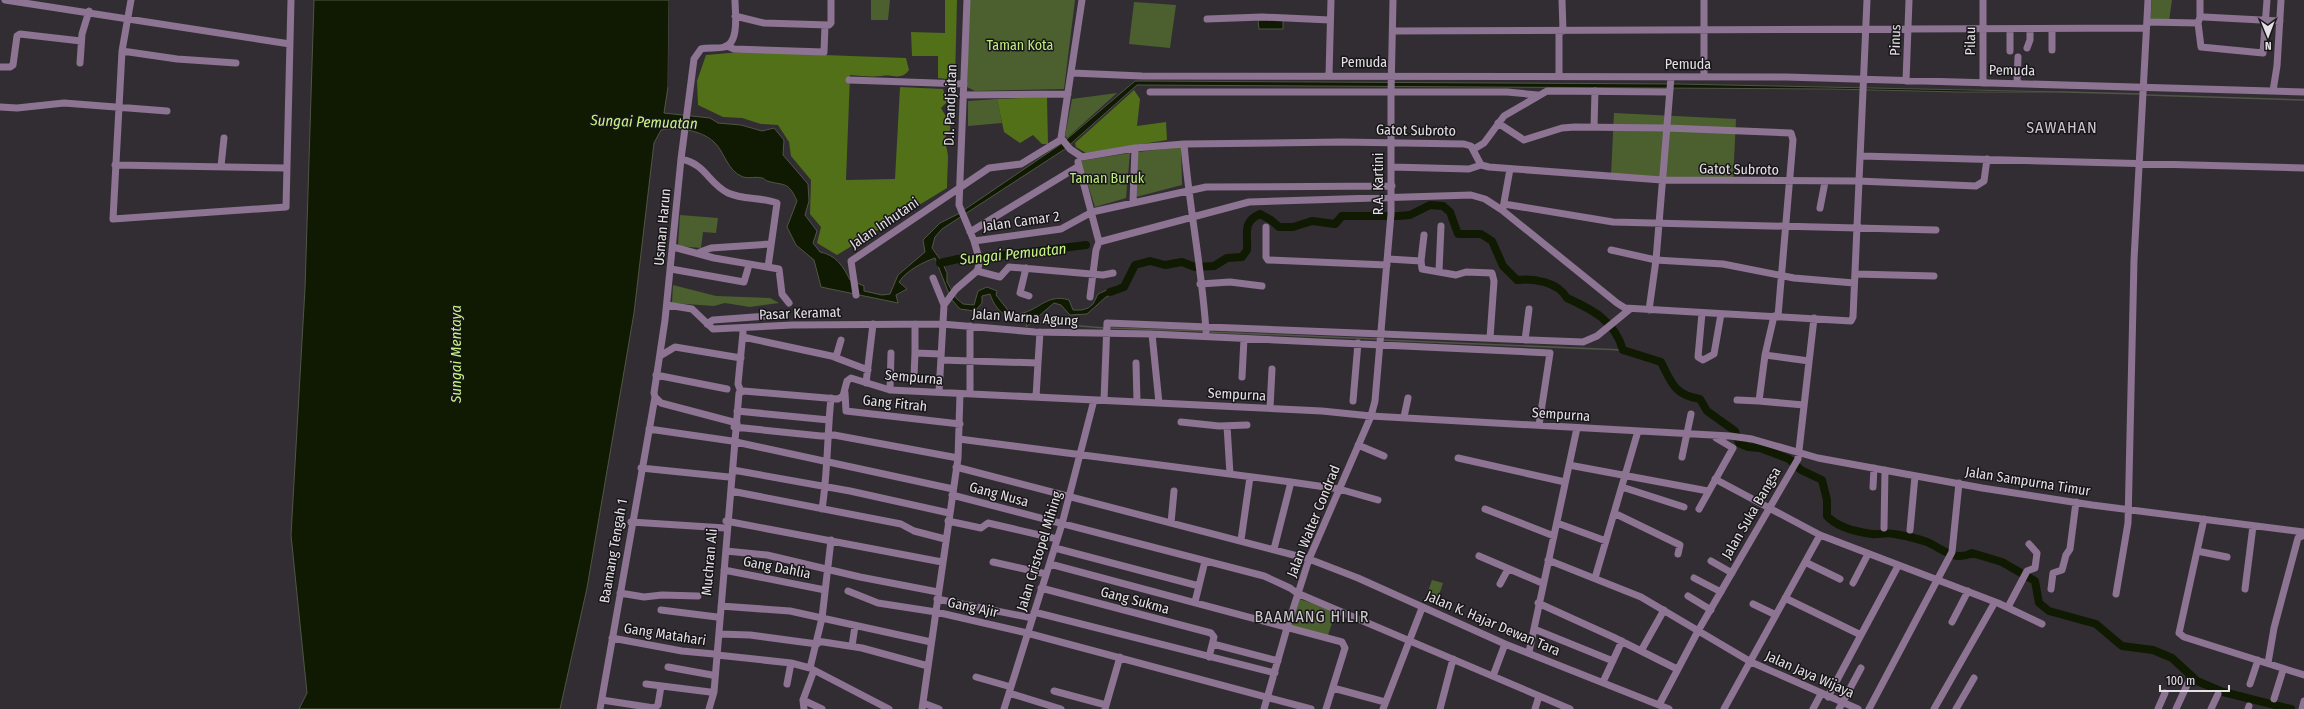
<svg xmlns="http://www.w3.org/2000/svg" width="2304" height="709" viewBox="0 0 2304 709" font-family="'Fira Sans Condensed',sans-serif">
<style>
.green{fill:#4b602e}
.forest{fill:#517018}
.water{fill:#101a02;stroke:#505546}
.pier{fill:#322d33}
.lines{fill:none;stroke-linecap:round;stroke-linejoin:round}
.stream{stroke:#505546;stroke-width:1.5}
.river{stroke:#101a02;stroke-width:8}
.minor{stroke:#8c7492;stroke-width:7}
.labels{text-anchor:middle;stroke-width:3;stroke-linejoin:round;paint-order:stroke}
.street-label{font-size:14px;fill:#e4e0e5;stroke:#181619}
.park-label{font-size:14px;fill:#bfed7d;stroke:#181619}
.water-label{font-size:15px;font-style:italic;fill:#c7f585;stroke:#181619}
.quarter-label{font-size:16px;letter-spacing:1px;fill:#cdc6ce;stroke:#181619}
</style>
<rect width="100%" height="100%" fill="#322d33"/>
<path class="green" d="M 871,0 L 890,0 L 888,20 L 871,20 Z
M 969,0 L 1075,0 L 1064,89 L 975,91 L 967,87 Z
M 2152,0 L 2172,0 L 2169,21 L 2150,20 Z
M 1134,2 L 1176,5 L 1170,48 L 1129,44 Z
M 1117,93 L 1067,138 L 1065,136 L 1072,99 Z
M 997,99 L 1002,123 L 968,126 L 968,101 Z
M 1614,113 L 1736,119 L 1733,181 L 1611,175 Z
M 1181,147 L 1182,185 L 1136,197 L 1138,152 Z
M 1130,153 L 1126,198 L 1095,207 L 1080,161 Z
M 680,215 L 718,218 L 716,233 L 703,232 L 701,248 L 678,246 Z
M 673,285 L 716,296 L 770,298 L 779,303 L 750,307 L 725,303 L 714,306 L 672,303 Z
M 1432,580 L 1443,583 L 1436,604 L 1425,600 Z
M 1299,599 L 1336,611 L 1327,638 L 1290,626 Z"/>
<path class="forest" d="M 945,0 L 957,0 L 955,80 L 938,78 L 938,56 L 912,56 L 911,32 L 945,33 Z
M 741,52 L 906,58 L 909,70 C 901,81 893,74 882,76 C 870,77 861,76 850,75 L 846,180 L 895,179 L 900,87 L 943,89 L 946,98 L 950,99 L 941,108 L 950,123 L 950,130 C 941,140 947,144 948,156 C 948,166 947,177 947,188 L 837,255 L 817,243 L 821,227 L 810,214 L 811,180 L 791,156 L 789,142 L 778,125 L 761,124 L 742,118 L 723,117 L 698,105 L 697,81 L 706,55 Z
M 1134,90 L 1140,99 L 1137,126 L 1166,122 L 1167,140 L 1086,153 L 1076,147 L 1075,143 Z
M 1047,97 L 1048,144 L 1042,144 L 1033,135 L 1020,143 L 1004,132 L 997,99 Z"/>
<path class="water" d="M 314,0 L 669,0 L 668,87 L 664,113 L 710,118 L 718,123 L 741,125 L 762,131 L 774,128 L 784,140 L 783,155 L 808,184 L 809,201 L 805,215 L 817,231 L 813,243 L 820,252 C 836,255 843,266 850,280 L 864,286 L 864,291 L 882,295 L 890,294 L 898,275 L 925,252 L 923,240 L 940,223 L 958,214 L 1061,144 L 1135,81 L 1678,84 L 2064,92 L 1960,92 L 1831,89 L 1137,85 L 1065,149 L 942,229 L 935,237 L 932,248 L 942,262 L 947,273 L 947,282 L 956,298 L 963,304 L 974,305 L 978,291 L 987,287 L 997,291 L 996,295 L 1011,314 C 1037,316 1044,292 1069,300 L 1073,310 L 1082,310 L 1088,308 L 1093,304 L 1098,294 L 1118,285 L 1119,291 L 1106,297 L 1087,314 L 1070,315 L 1061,305 L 1054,303 L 1026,327 L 1027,322 C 1008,320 996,312 990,294 L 982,296 L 982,303 L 975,311 L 960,309 L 951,299 L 935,258 C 923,262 906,271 899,282 L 907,289 L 896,295 L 898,303 L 821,287 L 814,260 L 796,245 L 787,227 L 797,201 C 788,181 785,186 767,181 C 765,180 764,178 762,178 C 756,176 749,179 743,177 C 727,171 725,152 714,142 C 701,130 678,127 661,130 L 654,143 L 634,313 L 587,588 L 560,709 L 299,709 L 307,693 L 291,535 L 305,288 Z
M 1283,19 L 1283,29 L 1259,29 L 1258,20 Z"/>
<path class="pier" d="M 669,0 L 671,0 L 670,88 L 668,87 Z"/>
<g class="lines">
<path class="stream" d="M 2064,92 L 2140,94
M 2146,95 L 2304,100
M 1030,322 L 1105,328
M 1109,328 L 1203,331
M 1209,332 L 1377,339
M 1383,340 L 1623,350"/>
<path class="river" d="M 940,263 L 958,259 L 972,259 L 1086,245
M 1110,292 L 1124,287 L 1135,265 L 1150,261 L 1165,265 L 1182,262 L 1195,267 L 1214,266 L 1227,258 L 1242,257 L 1247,250 C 1248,233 1242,222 1260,214 L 1271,220 L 1279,227 L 1293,227 L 1312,221 L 1335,224 L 1342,216 L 1398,216 L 1410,215 L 1430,205 L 1443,206 L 1450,212 L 1458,234 L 1481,234 L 1492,241 L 1503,266 L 1517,280 C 1534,278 1558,282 1567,298 C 1593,310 1614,320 1623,350 L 1661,362 C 1672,384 1675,395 1700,399 L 1707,411 L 1735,431 L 1739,443 L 1748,447 L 1760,448 L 1789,459 L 1801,470 L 1822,480 L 1827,500 L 1827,516 C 1837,527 1857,532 1872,534 C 1879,535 1887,532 1894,534 C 1902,535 1919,539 1927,542 C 1943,549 1955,562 1972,553 L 2002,562 L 2035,581 L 2039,603 L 2049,611 L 2096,624 L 2122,646 L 2153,650 L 2172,658 L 2197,681 L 2223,692 L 2291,709"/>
<path class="minor" d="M 5,0 L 290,44
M 131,0 L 122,51 L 113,219 L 286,207 L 291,0
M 735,0 C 735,12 740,43 724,47 C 717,49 709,47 701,49 L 694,59 L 681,159 L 665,320 L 654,393 L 655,397 L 661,403 L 737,423
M 1082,0 L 1061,138 L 1070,149 L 1082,157 L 1135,148 L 1184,144 L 1342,142 L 1464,144 L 1471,146 L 1481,165 L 1489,167 L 1662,180 L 1858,181 L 1976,186 L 1984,181 L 1987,159
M 1562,0 L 1563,31
M 1704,0 L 1704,77
M 2200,0 L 2200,17
M 735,16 L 764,23 L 829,25 L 831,23 L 831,0
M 1207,19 L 1262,17 L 1330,20
M 2147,22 L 2198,23 L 2200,17 L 2204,17 L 2280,21
M 2198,23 L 2201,47 L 2263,53 L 2267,0
M 1393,31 L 2146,28
M 1559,31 L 1559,76
M 727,46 L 734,49 L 824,52 L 825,25
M 2027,48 L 2030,40 L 2030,29
M 2052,50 L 2052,29
M 122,51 L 177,59 L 236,63
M 2010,51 L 2010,29
M 80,63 L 82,34 L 89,11
M 0,67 L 10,67 L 13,65 L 17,36 L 20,34 L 81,41
M 1072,73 L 1142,76 L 1786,77 L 2304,92
M 1329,75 L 1331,0
M 849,80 L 964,84
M 1906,81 L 1909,0
M 1983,83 L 1983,0
M 2017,83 L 2018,57
M 2273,91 L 2277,66 L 2281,0
M 1150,92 L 1507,92 L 1538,95
M 963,95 L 1068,94
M 0,107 L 17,108 L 64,103 L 167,111
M 1498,123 L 1524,140 L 1562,128 L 1575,127 L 1667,128 L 1791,133 L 1793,140 L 1778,316
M 1594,127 L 1595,91
M 1184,144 C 1189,207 1202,268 1206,331
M 1474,149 L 1484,143 L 1504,116 L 1547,91 L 1669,92
M 1861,156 L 2304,168
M 681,159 C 706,164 708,183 728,193 C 743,200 761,197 777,203 L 768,267
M 1078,162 L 1099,242
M 115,165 L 286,168
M 221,166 L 224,138
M 1391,167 L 1469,169 L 1481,165
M 1133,202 L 1135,148
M 1504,204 L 1613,222 L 1936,230
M 1503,208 L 1510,169
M 1820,208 L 1825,182
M 1266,227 L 1266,257 L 1268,260 L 1387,265
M 970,232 L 1079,166
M 974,241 L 1061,229 L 1092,212 L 1206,187 L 1392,186
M 1099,242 L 1249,202 L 1471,195 L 1485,199 L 1502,210 L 1617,303 L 1625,308 L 1851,321 L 1853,317 L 1867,0
M 673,247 L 714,258 L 779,269 L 782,294 L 789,303
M 1611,250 L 1656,260 L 1723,264 L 1794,278 L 1854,283
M 700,252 L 711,248 L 770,244
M 1388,259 L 1421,261 L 1422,269 L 1456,275 L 1466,272 L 1492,273 L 1494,281 L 1490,338
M 1421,261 L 1424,235
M 1026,268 L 1020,293 L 1029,296
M 671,269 L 744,282 L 749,265
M 977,271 L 1000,277 L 1009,267 L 1103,275 L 1113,273
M 1439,271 L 1441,226
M 1855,274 L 1934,276
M 933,278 L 944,305
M 1200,284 L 1230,282 L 1262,286
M 856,295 L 851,261 L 989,168 L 1021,164 L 1062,139
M 1090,297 L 1096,250 L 1099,242
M 667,305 L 692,309 L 713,329 L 792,325 L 942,324 L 1035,332 L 1152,334 L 1550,353 L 1539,425
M 1649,310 L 1656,260 L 1671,77
M 1702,313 L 1698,357 L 1703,360 L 1714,354 L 1721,314
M 707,324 L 713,320 L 780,315
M 970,326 L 970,394
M 1152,334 L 1159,403
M 743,337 L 836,357 L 841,340
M 1525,340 L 1529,309
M 915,353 L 915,324
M 1765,355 L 1774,316
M 660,356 L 675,347 L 741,358
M 834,357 L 868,370
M 941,360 L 1038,363 L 1036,397
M 1038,363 L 1040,332
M 1136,363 L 1137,402
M 656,375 L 727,389
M 914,377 L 915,353 L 941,354
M 1242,377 L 1244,339
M 866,383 L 873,324
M 890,390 L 891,353
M 741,392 L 738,384 L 743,332
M 939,392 L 944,305 L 956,289 L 977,271 L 980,262 L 974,241 L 959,205 L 967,0
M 845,393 L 846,411 L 960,424
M 1104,400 L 1107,323 L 1583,342 L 1597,336 L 1630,309
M 1737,400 L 1759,401
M 1353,401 L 1358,343
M 1804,405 L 1759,401 L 1765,355 L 1809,361
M 1270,408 L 1272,369
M 737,411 L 829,420
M 1404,417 L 1408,398
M 1181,422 L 1219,426 L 1247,425
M 1227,426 L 1230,474
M 734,427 L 821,436 L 834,435 L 958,458
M 649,429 L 732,441
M 959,439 L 1291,482 L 1339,489 L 1378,500
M 736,442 L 953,489
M 1358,445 L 1384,456
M 1682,457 L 1691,414
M 1458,458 L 1565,482
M 1569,465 L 1708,491
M 956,467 L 1309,559 L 1358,578 L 1505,644 L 1669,709
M 641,468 L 729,477
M 733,470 L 850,491 L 949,513
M 1715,479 L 1820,535 L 1998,603 L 2042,624
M 1622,487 L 1684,507
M 1873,487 L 1874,468
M 731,491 L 901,524 L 914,531 L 945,539
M 952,495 L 1264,576 L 1290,588 L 1297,593 L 1570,709
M 822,509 C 828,472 827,435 831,398
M 1485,509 L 1554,536
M 1699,509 L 1733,448 L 1716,438
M 1614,513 L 1680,545 L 1678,554
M 2204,519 L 2179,633 L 2184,637 L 2304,675
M 726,521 L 942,562
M 948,521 L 981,528 L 988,523 L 1057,539
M 631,522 L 725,528
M 1171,523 L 1174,491
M 1557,523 L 1606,541
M 1884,528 L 1885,470
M 1910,530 L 1915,476
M 1241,540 L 1250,477
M 1055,548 L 1199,586
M 1274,549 L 1291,482
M 726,551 L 767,555 L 860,577 L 938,592
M 2197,551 L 2227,557
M 1479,556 L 1542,583
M 1548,560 L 1641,597 L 1751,662 L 1858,709
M 1711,561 L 1732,573
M 993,562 L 1046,574
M 1805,562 L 1840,579
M 1050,564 L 1342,642 L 1345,648 L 1326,709
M 724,570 L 825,590
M 1595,578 L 1638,431
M 1694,578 L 1721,592
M 1853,583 L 1868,554
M 1500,584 L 1508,569
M 1041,588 L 1211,633 L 1214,637 L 1209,657
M 2051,589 L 2053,573 L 2062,570 L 2066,555 L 2070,549 L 2076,502
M 2245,589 L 2253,526
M 848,591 L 878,603 L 936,612 L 1027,633 L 1311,709
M 620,593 L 644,597 L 662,595 L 698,596
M 2116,594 L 2128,523 L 2134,260 L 2148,0
M 1688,596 L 1711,610
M 1785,598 L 1861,635 L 1898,566
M 937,599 L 1032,618
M 1195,602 L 1205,561
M 1538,603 L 1613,637 L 1677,669
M 1753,604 L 1776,615
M 721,606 L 790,611 L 931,642
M 2008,607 L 2027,571 L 2035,568 L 2037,553 L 2029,544
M 661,610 L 717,617
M 1034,612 L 1275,673
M 1952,622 L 1968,591
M 1534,629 L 1613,661
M 719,634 L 750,635 L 817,644
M 612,638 L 682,651 L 714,654
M 817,641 L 862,648 L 928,666
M 1213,644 L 1278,661
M 852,646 L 855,626
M 1641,651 L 1664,610
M 1529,652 L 1577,428
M 717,655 L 791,663 L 810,668 L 889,709
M 2268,663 L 2274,628 L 2298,538 L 2304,535
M 668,667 L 712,675
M 810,668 L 822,618 L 831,540
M 1493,676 L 1505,644
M 976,677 L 1011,687
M 1603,682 L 1622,641
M 646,684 L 710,692
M 787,684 L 791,663
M 2250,684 L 2258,660
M 1333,688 L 1385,702
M 1054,691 L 1106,705
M 1009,693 L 1061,709
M 1828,697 L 1861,635
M 2274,699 L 2283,670
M 602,700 L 654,708 L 658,705 L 661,686
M 803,700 L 822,709
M 923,703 L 939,709
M 1659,705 L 1698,631 L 1798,459 L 1814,318
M 600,709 L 655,397
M 709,709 L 714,692 L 739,393 L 744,391 L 838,399 L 843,396 L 847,381 L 851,378 L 890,390 L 1322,411 L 1371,416 L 1730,436 L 1752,439 L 1818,458 L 1982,488 L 2092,505 L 2304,532
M 804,709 L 803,700 L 814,670
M 922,709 L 958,458 L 960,394
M 1004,709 L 1062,524 L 1094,400
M 1105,709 L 1120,657
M 1264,709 L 1287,628 L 1309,559 L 1371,416 L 1375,401 L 1391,214 L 1391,93 L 1393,0
M 1383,709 L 1422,608
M 1440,709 L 1453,659
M 1535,709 L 1539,696
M 1724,709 L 1820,535
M 1813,709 L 1821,694
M 1839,709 L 1861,668
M 1869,709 L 1952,552 L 1959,483
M 1934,709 L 1995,602
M 1956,709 L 1974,678
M 2158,709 L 2165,693
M 2176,709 L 2188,683
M 2211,709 L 2218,694
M 2248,709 L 2249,706
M 2302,709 L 2304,701"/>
</g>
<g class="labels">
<g class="street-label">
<text transform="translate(1895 40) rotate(-88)" y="5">Pinus</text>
<text transform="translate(1970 41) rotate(-89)" y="5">Pilau</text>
<text x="1364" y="67">Pemuda</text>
<text x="1688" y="69">Pemuda</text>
<text transform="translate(2012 70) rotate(1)" y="5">Pemuda</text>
<text transform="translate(950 105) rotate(-88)" y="5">D.I. Pandjaitan</text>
<text transform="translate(1416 130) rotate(1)" y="5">Gatot Subroto</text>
<text transform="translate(1739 169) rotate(1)" y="5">Gatot Subroto</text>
<text transform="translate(1378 184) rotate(-90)" y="5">R.A. Kartini</text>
<text transform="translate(1021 221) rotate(-8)" y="5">Jalan Camar 2</text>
<text transform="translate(884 223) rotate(-34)" y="5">Jalan Inhutani</text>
<text transform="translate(662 227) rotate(-85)" y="5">Usman Harun</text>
<text transform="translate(800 313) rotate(-2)" y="5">Pasar Keramat</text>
<text transform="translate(1025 317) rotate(4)" y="5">Jalan Warna Agung</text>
<text transform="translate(914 377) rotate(5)" y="5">Sempurna</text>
<text transform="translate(1237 394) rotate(3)" y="5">Sempurna</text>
<text transform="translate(895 403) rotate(6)" y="5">Gang Fitrah</text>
<text transform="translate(1561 414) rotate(4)" y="5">Sempurna</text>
<text transform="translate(2028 481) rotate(9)" y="5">Jalan Sampurna Timur</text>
<text transform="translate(999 494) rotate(15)" y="5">Gang Nusa</text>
<text transform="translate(1751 513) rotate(-60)" y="5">Jalan Suka Bangsa</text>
<text transform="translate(1313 521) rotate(-68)" y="5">Jalan Walter Condrad</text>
<text transform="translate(613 551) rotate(-80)" y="5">Baamang Tengah 1</text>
<text transform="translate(1039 551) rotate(-73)" y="5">Jalan Cristopel Mihing</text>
<text transform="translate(709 562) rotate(-85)" y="5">Muchran Ali</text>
<text transform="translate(777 567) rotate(11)" y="5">Gang Dahlia</text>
<text transform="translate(1135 600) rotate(15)" y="5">Gang Sukma</text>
<text transform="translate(973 607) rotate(12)" y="5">Gang Ajir</text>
<text transform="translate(1493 623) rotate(23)" y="5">Jalan K. Hajar Dewan Tara</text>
<text transform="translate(665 634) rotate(9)" y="5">Gang Matahari</text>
<text transform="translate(1810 674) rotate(24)" y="5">Jalan Jaya Wijaya</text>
</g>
<g class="park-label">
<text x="1020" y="50">Taman Kota</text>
<text x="1107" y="183">Taman Buruk</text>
</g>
<g class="water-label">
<text transform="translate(644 122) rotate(2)" y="5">Sungai Pemuatan</text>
<text transform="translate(1013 254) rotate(-6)" y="5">Sungai Pemuatan</text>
<text transform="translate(456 354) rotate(-90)" y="5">Sungai Mentaya</text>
</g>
<g class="quarter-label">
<text x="2062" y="133">SAWAHAN</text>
<text x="1312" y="622">BAAMANG HILIR</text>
</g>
</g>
<g transform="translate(2268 36) rotate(179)" stroke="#181619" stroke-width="3" paint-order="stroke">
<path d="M0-3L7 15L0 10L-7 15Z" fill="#e4e0e5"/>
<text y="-6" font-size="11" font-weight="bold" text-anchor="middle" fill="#e4e0e5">N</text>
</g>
<path d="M2160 685v6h69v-6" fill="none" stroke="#e4e0e5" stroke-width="2"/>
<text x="2166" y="685" font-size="12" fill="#e4e0e5" stroke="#181619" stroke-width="3" paint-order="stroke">100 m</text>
</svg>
